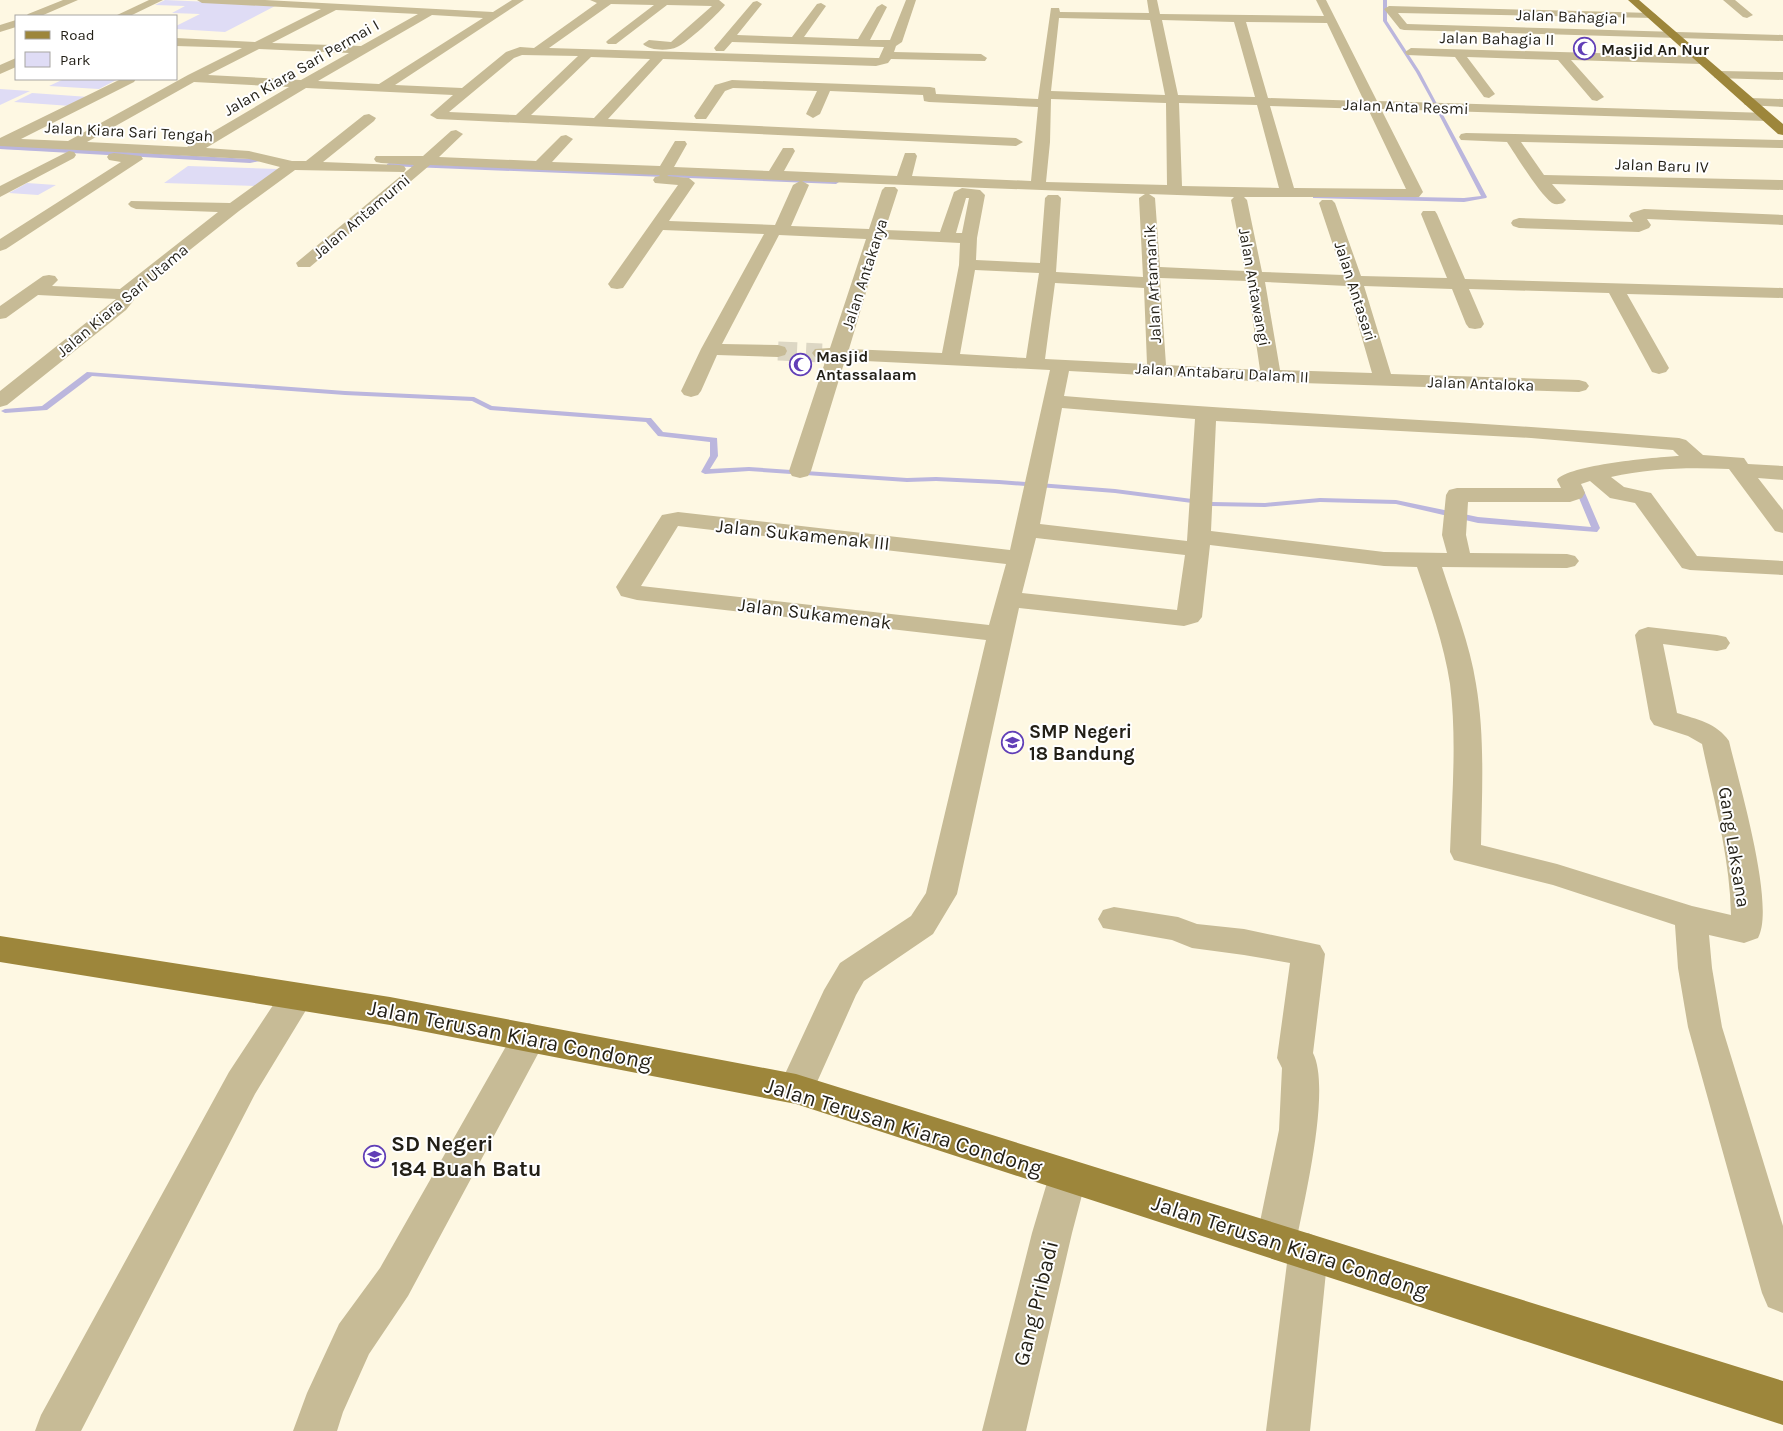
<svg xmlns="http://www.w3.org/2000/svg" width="1783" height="1431" viewBox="0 0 1783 1431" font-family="Karla,sans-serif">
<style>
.green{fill:#dfdcf5}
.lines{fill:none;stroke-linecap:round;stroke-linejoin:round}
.stream{fill:#bbb6dd;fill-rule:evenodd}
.street-tunnel{stroke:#ddd7c4;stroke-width:19;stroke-dasharray:19 9;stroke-linecap:butt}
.street{fill:#c7bb96;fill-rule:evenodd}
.primary{fill:#9d863b;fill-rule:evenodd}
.labels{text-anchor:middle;stroke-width:4;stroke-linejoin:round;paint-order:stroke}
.far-street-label{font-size:16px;fill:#221f16;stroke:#fff}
.far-poi-label{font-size:16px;font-weight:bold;fill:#221f16;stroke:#fff;text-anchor:start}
.street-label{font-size:19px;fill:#221f16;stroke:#fff}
.poi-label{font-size:19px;font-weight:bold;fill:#221f16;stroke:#fff;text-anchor:start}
.near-street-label{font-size:22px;fill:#221f16;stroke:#fff}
.near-poi-label{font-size:22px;font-weight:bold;fill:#221f16;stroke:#fff;text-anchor:start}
</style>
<rect width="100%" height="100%" fill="#fef8e3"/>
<path class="green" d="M 165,0 L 277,5 L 225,32 L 176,29 L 176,26 L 200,14 L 172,13 L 185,6 L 155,5 Z
M 64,79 L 118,79 L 99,89 L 49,86 Z
M 0,89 L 30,91 L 0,105 Z
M 32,93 L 89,97 L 71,106 L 14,102 Z
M 4,146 L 156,153 L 152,156 L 0,149 Z
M 188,166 L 278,169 L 256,186 L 164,183 Z
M 27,183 L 56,185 L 38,195 L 9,193 Z"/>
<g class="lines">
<path class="stream" d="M 1383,0 L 1387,0 L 1387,21 L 1420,72 L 1437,104 L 1433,103 L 1416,72 L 1383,21 Z
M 1439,110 L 1441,111 L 1487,197 L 1486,198 L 1464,202 L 1313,198 L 1313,196 L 1315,195 L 1464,198 L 1481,196 L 1437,111 Z
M 0,145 L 250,159 L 266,157 L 269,159 L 250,163 L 0,149 Z
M 389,163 L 836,180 L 839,182 L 836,184 L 387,166 L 387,164 Z
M 87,372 L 345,391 L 474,397 L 492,406 L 648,418 L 651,418 L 663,432 L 717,438 L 718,456 L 710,469 L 749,467 L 907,478 L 936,477 L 999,480 L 1115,489 L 1192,499 L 1196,501 L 1192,503 L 1115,493 L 999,484 L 936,481 L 907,482 L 749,471 L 705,474 L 701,472 L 710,456 L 710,442 L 658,436 L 646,422 L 490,410 L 472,401 L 345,395 L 92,376 L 47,410 L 5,413 L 1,411 L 5,409 L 42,406 Z
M 1575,484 L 1578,484 L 1582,486 L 1600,528 L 1597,532 L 1478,523 L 1396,504 L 1320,502 L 1265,507 L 1212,506 L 1208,504 L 1212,502 L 1265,503 L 1320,498 L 1396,500 L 1478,517 L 1591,527 L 1574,486 Z"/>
<path class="street-tunnel" d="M 778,351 L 822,353"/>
<path class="street" d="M 63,0 L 78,0 L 41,16 L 26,16 L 28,14 Z
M 149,0 L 163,0 L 130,16 L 115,16 Z
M 197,0 L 265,0 L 493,12 L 512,0 L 524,0 L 395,85 L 462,88 L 506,52 L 520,47 L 534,48 L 597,3 L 590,0 L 719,0 L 725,5 C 718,14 687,43 677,47 C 669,51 650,51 643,44 L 649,40 L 671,42 L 712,6 L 667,5 L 616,44 L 608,44 L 606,42 L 608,40 L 654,5 L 611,4 L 549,48 L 876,58 L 879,58 L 884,47 L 732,42 L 724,51 L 716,51 L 714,48 L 753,2 L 757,1 L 762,4 L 737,35 L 792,37 L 817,4 L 821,3 L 826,6 L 804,37 L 858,39 L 877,7 L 882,4 L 887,7 L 870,40 L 890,40 L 906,0 L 916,0 L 902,42 L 896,46 L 894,52 L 981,54 L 987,58 L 985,61 L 891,59 L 888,63 L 876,66 L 663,59 L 608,119 L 1016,138 L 1023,142 L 1016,146 L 437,119 L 430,115 L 453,95 L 306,88 L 206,148 L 249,151 L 292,161 L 306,161 L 364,115 L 369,114 L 376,118 L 374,121 L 323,162 L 399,165 L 404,166 L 406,169 L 404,172 L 295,170 L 239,211 L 133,295 L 134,300 L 126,310 L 7,405 L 0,407 L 0,391 L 116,299 L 38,295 L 6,318 L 0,319 L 0,306 L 43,276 L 49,275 L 55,276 L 58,280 L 52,286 L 120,289 L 218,212 L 136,209 L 131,207 L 128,204 L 131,201 L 230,203 L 280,167 L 249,159 L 0,146 L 0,138 L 121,79 L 136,79 L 134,82 L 21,139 L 68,141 L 188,75 L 242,48 L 176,46 L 176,38 L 255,42 L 321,9 L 202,3 ZM 336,10 L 418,14 L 361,46 L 272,43 ZM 432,15 L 483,18 L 379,84 L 318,81 ZM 259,49 L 349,53 L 301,80 L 208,75 ZM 522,55 L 578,56 L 516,115 L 449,112 L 514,58 ZM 591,57 L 650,59 L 594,118 L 531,115 ZM 194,82 L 289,87 L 187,147 L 87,142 Z
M 1147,0 L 1157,0 L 1160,14 L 1324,16 L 1316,0 L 1326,0 L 1377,101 L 1767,113 L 1774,117 L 1767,121 L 1381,109 L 1423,192 L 1419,197 L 1244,197 L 1247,200 L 1262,272 L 1343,275 L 1319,203 L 1322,200 L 1332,200 L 1335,203 L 1361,276 L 1447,278 L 1421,214 L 1423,211 L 1435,211 L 1437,214 L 1465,279 L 1783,288 L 1783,298 L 1627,294 L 1669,368 L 1666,372 L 1659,374 L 1652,372 L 1609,293 L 1469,289 L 1484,324 L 1481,328 L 1475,329 L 1469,328 L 1466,324 L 1452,289 L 1364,286 L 1391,374 L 1579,380 L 1586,382 L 1589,386 L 1586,390 L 1579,392 L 1271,382 L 1069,371 L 1064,396 C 1269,413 1474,421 1679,438 L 1686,440 L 1703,455 L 1744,458 L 1748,464 L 1783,466 L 1783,480 L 1758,478 L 1783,510 L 1783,533 L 1775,531 L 1729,469 C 1690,467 1650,468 1611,477 L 1624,487 L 1651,493 L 1697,556 L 1783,561 L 1783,575 L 1690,570 L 1682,568 L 1635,503 L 1610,498 L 1590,481 L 1581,484 L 1585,493 L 1582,498 L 1570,502 L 1468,502 L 1466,535 L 1470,553 L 1567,554 L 1575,556 L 1579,561 L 1575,566 L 1567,568 L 1442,567 C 1454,605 1470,644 1476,684 C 1485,737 1482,791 1481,845 L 1557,864 L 1692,906 L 1731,915 C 1730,857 1714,801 1702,744 L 1688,736 L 1654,725 L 1650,719 L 1635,635 L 1639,630 L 1648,627 L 1717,635 L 1726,637 L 1730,643 L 1726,649 L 1717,651 L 1663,644 L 1677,713 C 1696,719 1717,723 1729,741 C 1738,780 1776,906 1758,938 L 1744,943 L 1709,935 L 1712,968 L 1722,1027 L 1783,1226 L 1783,1313 L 1768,1307 L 1762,1293 L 1688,1027 L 1678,968 L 1675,925 L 1553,885 L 1454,860 L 1450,852 C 1452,796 1457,740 1450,684 C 1444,644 1430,605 1417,567 L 1384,566 L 1210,545 L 1202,617 L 1198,622 L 1184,626 L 1019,608 L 957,894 L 933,934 L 864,981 L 856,995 L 809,1100 L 796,1104 L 783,1100 L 778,1089 L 824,990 L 840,963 L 911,916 L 926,893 L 986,640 L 637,600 L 621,596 L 616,587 L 662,515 L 678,512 L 1010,550 L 1050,370 L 845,360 L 811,471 L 808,476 L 800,478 L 792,476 L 789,471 L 826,359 L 815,357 L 812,353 L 815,349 L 830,348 L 866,239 L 779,235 L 722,344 L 778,345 L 785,347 L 787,351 L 785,355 L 778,357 L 717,355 L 701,391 L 698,395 L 691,397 L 684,395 L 681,391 L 701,349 L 764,234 L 663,230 L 623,288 L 617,289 L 611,288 L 608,284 L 678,185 L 655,183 L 653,180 L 655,177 L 660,176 L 659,175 L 430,165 L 310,267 L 298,267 L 296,263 L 414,165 L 381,163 L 376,162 L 374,159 L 376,156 L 423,156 L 451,131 L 456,130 L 463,134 L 439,157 L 536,161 L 561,136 L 566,135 L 573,139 L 552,162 L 660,166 L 675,141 L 685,141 L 687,144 L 674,167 L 769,171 L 783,148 L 793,148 L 795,151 L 784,171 L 897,176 L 905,153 L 915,153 L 917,156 L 912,176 L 1031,181 L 1038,107 L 929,102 L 924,101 L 923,95 L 830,91 L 820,114 L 813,118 L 806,114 L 817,91 L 733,88 L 725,91 L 706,119 L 696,119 L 694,116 L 715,85 L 732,80 L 930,87 L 935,88 L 936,94 L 1038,99 L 1051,8 L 1059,8 L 1060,12 L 1149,13 ZM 1059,18 L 1150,20 L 1165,95 L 1051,91 ZM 1162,20 L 1234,22 L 1255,97 L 1178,95 ZM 1246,22 L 1327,23 L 1364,101 L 1268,98 ZM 1051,99 L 1166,103 L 1167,185 L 1046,182 L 1050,142 ZM 1179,103 L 1257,105 L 1279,188 L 1182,186 ZM 1270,106 L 1368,109 L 1406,189 L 1294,188 ZM 667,176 L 669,175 L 800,181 L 793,185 L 775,225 L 669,221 L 695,183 L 689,178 ZM 802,181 L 1145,194 L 1139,198 L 1143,277 L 1056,272 L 1061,198 L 1058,195 L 1048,195 L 1045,198 L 1040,263 L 976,260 L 977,238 L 985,195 L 980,190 L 962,188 L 954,192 L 940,232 L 885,230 L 898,190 L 895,187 L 885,187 L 882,190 L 869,229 L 791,226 L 809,185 ZM 1149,194 L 1234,197 L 1231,200 L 1245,271 L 1160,267 L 1155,198 ZM 966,198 L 969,198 L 962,233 L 956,233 ZM 882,239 L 960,243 L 959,265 L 942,353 L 849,349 ZM 975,270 L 1039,273 L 1026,358 L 960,354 ZM 1160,278 L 1247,281 L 1260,370 L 1166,365 ZM 1265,282 L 1347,286 L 1372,373 L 1280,370 ZM 1055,283 L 1144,288 L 1147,364 L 1045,359 ZM 1062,408 L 1195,419 L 1187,541 L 1040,524 ZM 1216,421 L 1531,438 L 1673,450 L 1679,456 C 1657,457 1567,465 1557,480 L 1561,488 L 1457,488 L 1449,490 L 1446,495 L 1442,535 L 1447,553 L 1384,552 L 1211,531 ZM 678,526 L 1006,564 L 989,625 L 641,586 ZM 1036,538 L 1185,555 L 1177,610 L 1022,593 Z
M 1723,0 L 1735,0 L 1753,15 L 1747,18 L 1743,17 Z
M 1389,6 L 1651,13 L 1655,14 L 1657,16 L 1655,18 L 1398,13 L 1407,24 L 1783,35 L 1783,41 L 1404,30 L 1400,29 L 1384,9 Z
M 16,20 L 16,27 L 0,32 L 0,25 Z
M 1411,48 L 1701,56 L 1707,60 L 1701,64 L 1571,60 L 1604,97 L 1597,101 L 1592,100 L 1558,60 L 1467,57 L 1495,94 L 1489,98 L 1484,97 L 1455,57 L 1407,55 L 1405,52 Z
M 16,58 L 16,67 L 0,74 L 0,65 Z
M 1719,71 L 1783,72 L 1783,80 L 1715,78 L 1713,75 Z
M 1750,98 L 1783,99 L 1783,107 L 1745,105 L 1743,102 Z
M 1466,133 L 1783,140 L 1783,148 L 1521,142 L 1544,175 L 1783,180 L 1783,190 L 1552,184 L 1566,200 L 1563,203 C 1560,204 1556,205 1552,203 C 1539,193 1517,157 1507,142 L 1461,140 L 1459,137 L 1461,134 Z
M 69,151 L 74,152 L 76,155 L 74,158 L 0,197 L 0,186 Z
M 114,153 L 141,156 L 143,159 L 6,249 L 0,251 L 0,239 L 121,162 L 109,160 L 107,157 L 109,154 Z
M 1644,209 L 1783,215 L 1783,225 L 1647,219 L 1651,225 L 1649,228 L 1639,232 L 1519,228 L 1513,226 L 1511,223 L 1513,220 L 1519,218 L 1633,222 L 1629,216 L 1631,213 Z
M 1114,907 L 1178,917 L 1197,924 L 1244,929 L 1320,945 L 1325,954 L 1313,1053 C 1331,1088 1305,1197 1297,1238 L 1308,1233 L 1322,1239 L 1328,1252 L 1310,1431 L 1266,1431 L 1288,1255 L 1276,1260 L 1262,1254 L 1256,1241 L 1279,1130 L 1282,1068 L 1277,1058 L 1290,963 L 1244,955 L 1192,948 L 1172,940 L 1103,928 L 1098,919 L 1103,910 Z
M 297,983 L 309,987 L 314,997 L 255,1094 L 81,1431 L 35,1431 L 41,1415 L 229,1072 L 285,987 Z
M 529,1023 L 541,1027 L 547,1037 L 408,1296 L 369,1354 L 343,1412 L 337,1431 L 293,1431 L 307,1393 L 339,1324 L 380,1268 L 517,1027 Z
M 1068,1159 L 1082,1164 L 1087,1176 L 1072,1233 L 1026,1431 L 982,1431 L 1032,1233 L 1049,1176 L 1054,1164 Z"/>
<path class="primary" d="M 1628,0 L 1639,0 L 1783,124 L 1783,135 L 1778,134 Z
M 0,936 L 390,997 L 796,1074 L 1783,1381 L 1783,1425 L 796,1104 L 390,1025 L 0,962 Z"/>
</g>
<defs>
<symbol id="mosque-ring" viewBox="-11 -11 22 22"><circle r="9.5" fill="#fff" stroke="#613fb7" stroke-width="1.5"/><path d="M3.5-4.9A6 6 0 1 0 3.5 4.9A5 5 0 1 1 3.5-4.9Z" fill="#613fb7"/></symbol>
<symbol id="school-ring" viewBox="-11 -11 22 22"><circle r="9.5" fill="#fff" stroke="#613fb7" stroke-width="1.5"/><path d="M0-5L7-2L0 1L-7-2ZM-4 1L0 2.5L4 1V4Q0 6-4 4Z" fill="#613fb7"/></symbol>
</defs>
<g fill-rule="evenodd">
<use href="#mosque-ring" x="1572" y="36" width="25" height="25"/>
<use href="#mosque-ring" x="788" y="352" width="25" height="25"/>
<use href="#school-ring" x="1000" y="730" width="25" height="25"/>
<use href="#school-ring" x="362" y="1144" width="25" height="25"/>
</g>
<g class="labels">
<g class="far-street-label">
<text transform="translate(1571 16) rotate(2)" y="6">Jalan Bahagia I</text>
<text transform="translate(1497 38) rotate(1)" y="6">Jalan Bahagia II</text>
<text transform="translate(301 67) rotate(-30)" y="6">Jalan Kiara Sari Permai I</text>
<text transform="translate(1406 106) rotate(2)" y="6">Jalan Anta Resmi</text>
<text transform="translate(129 131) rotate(3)" y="6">Jalan Kiara Sari Tengah</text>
<text transform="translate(1662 165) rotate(2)" y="6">Jalan Baru IV</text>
<text transform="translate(361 216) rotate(-40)" y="6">Jalan Antamurni</text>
<text transform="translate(864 274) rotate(-72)" y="6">Jalan Antakarya</text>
<text transform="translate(1152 284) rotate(-93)" y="6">Jalan Artamanik</text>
<text transform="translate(1255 287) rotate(80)" y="6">Jalan Antawangi</text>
<text transform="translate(1356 291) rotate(72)" y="6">Jalan Antasari</text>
<text transform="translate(122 300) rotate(-40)" y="6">Jalan Kiara Sari Utama</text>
<text transform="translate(1222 372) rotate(3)" y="6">Jalan Antabaru Dalam II</text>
<text transform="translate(1481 383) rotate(2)" y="6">Jalan Antaloka</text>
</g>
<g class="far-poi-label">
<text x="1601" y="55">Masjid An Nur</text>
<text x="816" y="362">Masjid<tspan x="816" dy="18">Antassalaam</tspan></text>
</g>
<g class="street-label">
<text transform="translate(803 534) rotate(6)" y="7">Jalan Sukamenak III</text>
<text transform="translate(815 613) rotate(7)" y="7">Jalan Sukamenak</text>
<text transform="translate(1735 847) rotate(81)" y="7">Gang Laksana</text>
</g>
<g class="poi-label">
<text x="1029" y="738">SMP Negeri<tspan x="1029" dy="22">18 Bandung</tspan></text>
</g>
<g class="near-street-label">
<text transform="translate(510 1034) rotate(11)" y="8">Jalan Terusan Kiara Condong</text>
<text transform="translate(904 1126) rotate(17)" y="8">Jalan Terusan Kiara Condong</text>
<text transform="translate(1290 1246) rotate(18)" y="8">Jalan Terusan Kiara Condong</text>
<text transform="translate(1035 1303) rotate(-76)" y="8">Gang Pribadi</text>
</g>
<g class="near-poi-label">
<text x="391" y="1151">SD Negeri<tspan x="391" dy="25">184 Buah Batu</tspan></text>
</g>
</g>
<rect x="15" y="15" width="162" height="65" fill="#ffffff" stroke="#a7a5a2"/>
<rect x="25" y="31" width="25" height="8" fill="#9d863b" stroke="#a7a5a2"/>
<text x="60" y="40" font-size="15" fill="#221f16">Road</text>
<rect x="25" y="52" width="25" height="15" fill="#dfdcf5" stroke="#a7a5a2"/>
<text x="60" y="65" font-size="15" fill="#221f16">Park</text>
</svg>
